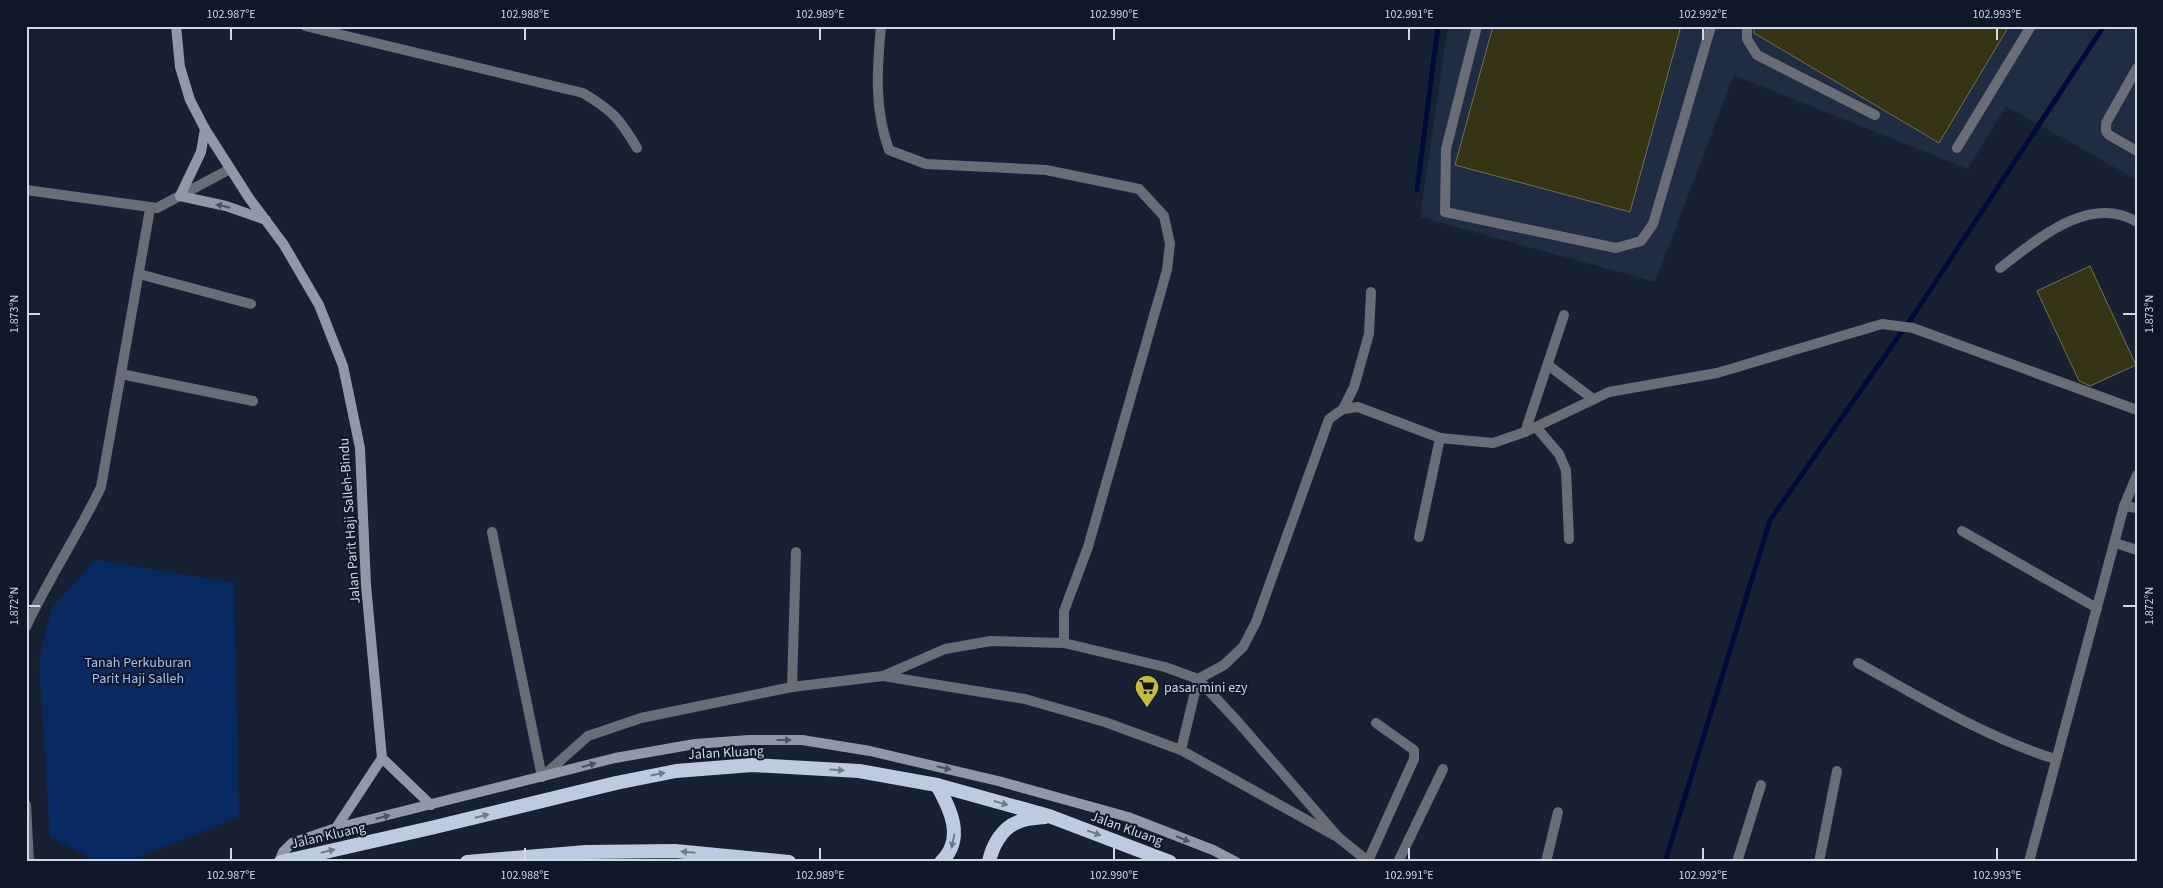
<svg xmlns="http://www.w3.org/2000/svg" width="2163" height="888" viewBox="0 0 2163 888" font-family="'Source Sans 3',sans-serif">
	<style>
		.built { fill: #1f2c42 }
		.green { fill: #082a63 }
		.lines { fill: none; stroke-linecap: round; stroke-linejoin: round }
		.stream { stroke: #000a39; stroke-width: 5 }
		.building { fill: #363415; stroke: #73725a }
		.service { stroke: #686d76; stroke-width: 10 }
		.minor { stroke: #686d76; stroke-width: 10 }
		.secondary { stroke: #9099a8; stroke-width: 10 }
		.trunk { stroke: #becae0; stroke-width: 14 }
		.oneway { fill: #485262 }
		.oneway2 { fill: #6f7a8d }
		.ticks { fill: none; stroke: #d1d8e4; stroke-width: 2 }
		.labels { text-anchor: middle; stroke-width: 4; stroke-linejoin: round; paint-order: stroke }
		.street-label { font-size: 14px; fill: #d1d8e4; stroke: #0e1828 }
		.park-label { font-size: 14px; fill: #9ec0f9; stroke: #0e1828 }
		.poi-label { font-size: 14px; fill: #d1d8e4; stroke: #0e1828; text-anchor: start }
		.neatline { fill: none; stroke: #d1d8e4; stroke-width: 2 }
		.ticks-label { font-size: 12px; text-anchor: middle; fill: #d1d8e4 }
	</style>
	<rect width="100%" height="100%" fill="#172132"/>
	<!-- built -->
	<path class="built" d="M1448,26H2137V180L2006,106L1968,169L1734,75L1655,282L1420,217Z"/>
	<!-- green -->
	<path class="green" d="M96,560L234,583L239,817L127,862H99L50,837L39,659L52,608Z"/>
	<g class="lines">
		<!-- stream -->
		<g class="stream">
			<path d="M1417,190L1438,26"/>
			<path d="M1665,862L1770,520L1915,313L2104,26"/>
		</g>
	</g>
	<!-- building -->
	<g class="building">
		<path d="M1493,26H1681L1630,212L1455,165Z"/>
		<path d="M1754,26H2009L1939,143L1754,33Z"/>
		<path d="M2090,266L2136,365L2090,386L2079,381L2037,291Z"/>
	</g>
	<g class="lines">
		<!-- service -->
		<g class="service">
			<path d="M305,26L583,93C613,111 619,118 637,148"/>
			<path d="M1477,26L1446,149L1445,212L1616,248L1641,241L1653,224L1711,26"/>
			<path d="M1747,26V39L1757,55L1875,115"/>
			<path d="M2137,68L2106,123V131L2109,135L2137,151"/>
			<path d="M1957,148L2031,26"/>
			<path d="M2000,268C2037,240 2089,193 2137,222"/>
			<path d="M139,274L251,304"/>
			<path d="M121,374L253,401"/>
			<path d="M1536,427L1559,454L1566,470L1569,539"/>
			<path d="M492,532L542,777"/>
			<path d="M1419,537L1440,438"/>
			<path d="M2115,543L2137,550"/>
			<path d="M26,627C48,579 78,535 101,487L150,209"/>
			<path d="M26,805L29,862"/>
			<path d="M1368,861L1414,759V750L1376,723"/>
			<path d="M1398,862L1443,769"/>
			<path d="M1546,862L1558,812"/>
			<path d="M1819,862L1837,771"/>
		</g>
		<!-- minor -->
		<g class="minor">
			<path d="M881,26C877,70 874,108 889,150L926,164L1046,170L1139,189L1164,216L1170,244L1167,270L1088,547L1064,611V643"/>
			<path d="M26,190L157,208L230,169"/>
			<path d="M1548,365L1593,399"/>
			<path d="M1343,409L1354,387L1369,334L1371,292"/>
			<path d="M1525,432L1564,315"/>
			<path d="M2124,506L2137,508"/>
			<path d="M1962,531L2097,608"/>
			<path d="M1858,663C1922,698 1985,737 2055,759"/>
			<path d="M883,676L1025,699L1105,722L1181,750L1339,838L1369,862"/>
			<path d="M792,687L796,552"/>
			<path d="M1181,750L1198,679L1224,665L1243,647L1256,622L1329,419L1343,409L1358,407L1440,438L1493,443L1525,432L1609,392L1717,373L1882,324L1913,328L2137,410"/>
			<path d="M542,777L588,736L641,718L792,687L883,676L945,649L991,641L1064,643L1165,667L1198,679L1238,722L1339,838"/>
			<path d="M1737,862L1761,785"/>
			<path d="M2029,862L2124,506L2137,475"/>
		</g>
		<!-- secondary -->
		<g class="secondary">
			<path d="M176,26L180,67L190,100L205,129L249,198L284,245L319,305L343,366L360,448L366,585L382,758L336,828L292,843L283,852L279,862"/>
			<path d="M205,129L201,152L180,196L226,206L266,220"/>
			<path d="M382,758L431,805"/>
			<path d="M336,828L615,758L695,744L749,740H802L870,751L998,781L1128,817L1213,850L1236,862"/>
		</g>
		<!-- trunk -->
		<g class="trunk">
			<path d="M937,785C951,810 965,839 941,862"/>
			<path d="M281,862L435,827L616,783L676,771L752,765L859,771L937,785L1049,816L1170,862"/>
			<path d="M467,862L586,852L675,851L789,862"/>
			<path d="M989,862C992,846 1002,828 1018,822C1026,818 1037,818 1045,817"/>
		</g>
	</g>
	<!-- one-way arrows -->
	<defs><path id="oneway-solid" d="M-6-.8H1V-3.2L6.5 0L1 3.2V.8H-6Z" transform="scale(1.25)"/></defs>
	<g class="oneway">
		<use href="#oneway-solid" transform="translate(223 206) rotate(-167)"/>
		<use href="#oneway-solid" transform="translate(784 740)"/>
		<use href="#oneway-solid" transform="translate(589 765) rotate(-15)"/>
		<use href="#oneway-solid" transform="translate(944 768) rotate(13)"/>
		<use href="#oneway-solid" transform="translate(383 817) rotate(-14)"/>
		<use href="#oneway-solid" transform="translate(1183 839) rotate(22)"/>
	</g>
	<g class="oneway2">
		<use href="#oneway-solid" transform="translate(837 770) rotate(3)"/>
		<use href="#oneway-solid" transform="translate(658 774) rotate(-11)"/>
		<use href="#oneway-solid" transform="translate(1001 803) rotate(16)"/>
		<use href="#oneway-solid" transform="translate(482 816) rotate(-14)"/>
		<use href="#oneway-solid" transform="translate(1094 833) rotate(20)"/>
		<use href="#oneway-solid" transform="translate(953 841) rotate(102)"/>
		<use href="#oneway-solid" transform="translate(328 851) rotate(-13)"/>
		<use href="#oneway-solid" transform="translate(688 852) rotate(-175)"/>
	</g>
	<!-- ticks -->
	<path class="ticks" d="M231,28V40M525,28V40M820,28V40M1114,28V40M1409,28V40M1703,28V40M1997,28V40M28,314H40M2123,314H2136M28,606H40M2123,606H2136M231,848V860M525,848V860M820,848V860M1114,848V860M1409,848V860M1703,848V860M1997,848V860"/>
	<!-- icons -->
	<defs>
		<symbol id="supermarket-pin" viewBox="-11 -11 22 30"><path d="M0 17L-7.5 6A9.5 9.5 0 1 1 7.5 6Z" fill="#c7bb3c" stroke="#0e1828"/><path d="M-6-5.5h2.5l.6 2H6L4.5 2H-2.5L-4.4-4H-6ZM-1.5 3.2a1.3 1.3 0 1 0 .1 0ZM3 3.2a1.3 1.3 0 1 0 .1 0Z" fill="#111"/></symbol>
	</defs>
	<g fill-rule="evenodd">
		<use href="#supermarket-pin" x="1133" y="673" width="28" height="38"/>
	</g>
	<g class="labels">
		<!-- street labels -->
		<g class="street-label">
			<text transform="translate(349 521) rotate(-94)" y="5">Jalan Parit Haji Salleh-Bindu</text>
			<text transform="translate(726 752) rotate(-3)" y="5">Jalan Kluang</text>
			<text transform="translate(1127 828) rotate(20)" y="5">Jalan Kluang</text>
			<text transform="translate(328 835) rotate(-13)" y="5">Jalan Kluang</text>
		</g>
		<!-- park labels -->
		<g class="park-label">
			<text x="138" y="667">Tanah Perkuburan<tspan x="138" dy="16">Parit Haji Salleh</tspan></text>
		</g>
		<!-- poi labels -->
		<g class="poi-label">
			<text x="1164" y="692">pasar mini ezy</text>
		</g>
	</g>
	<!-- border -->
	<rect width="2163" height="888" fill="none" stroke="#0e1828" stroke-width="55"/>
	<rect x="28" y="28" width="2108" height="832" class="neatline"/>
	<g class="ticks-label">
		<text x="231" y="18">102.987°E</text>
		<text x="525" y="18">102.988°E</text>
		<text x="820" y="18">102.989°E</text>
		<text x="1114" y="18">102.990°E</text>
		<text x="1409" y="18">102.991°E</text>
		<text x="1703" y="18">102.992°E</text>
		<text x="1997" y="18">102.993°E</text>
		<text transform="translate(14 314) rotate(-90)" y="4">1.873°N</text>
		<text transform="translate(2149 314) rotate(-90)" y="4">1.873°N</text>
		<text transform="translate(14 606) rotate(-90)" y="4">1.872°N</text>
		<text transform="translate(2149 606) rotate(-90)" y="4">1.872°N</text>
		<text x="231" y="879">102.987°E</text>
		<text x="525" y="879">102.988°E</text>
		<text x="820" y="879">102.989°E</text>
		<text x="1114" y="879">102.990°E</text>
		<text x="1409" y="879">102.991°E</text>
		<text x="1703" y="879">102.992°E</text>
		<text x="1997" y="879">102.993°E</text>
	</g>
</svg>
